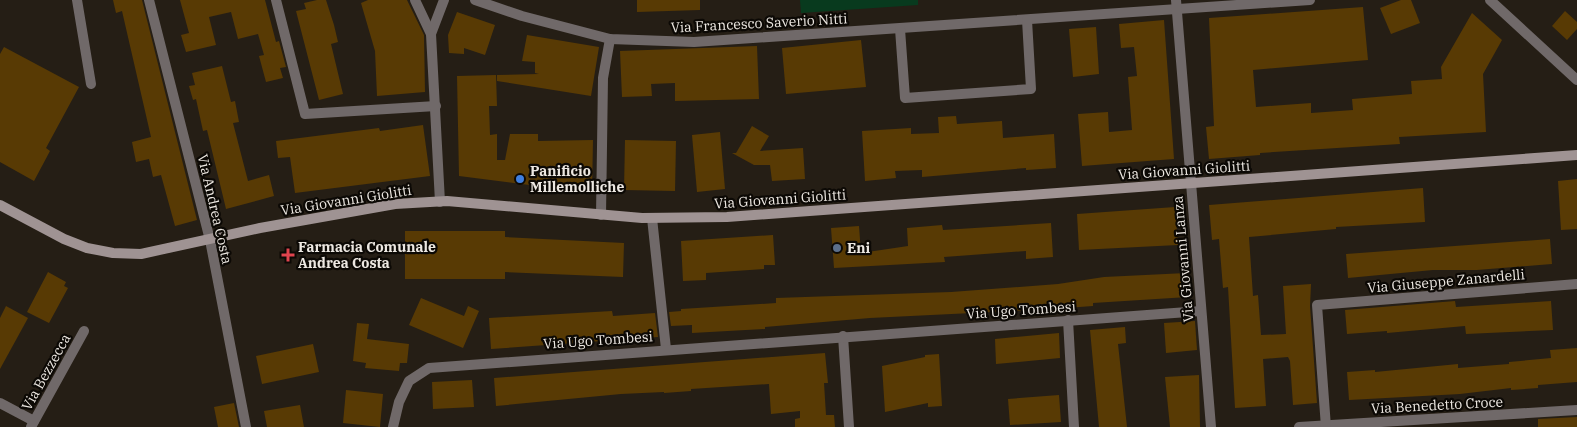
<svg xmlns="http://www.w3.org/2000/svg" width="1577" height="427" viewBox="0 0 1577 427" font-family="'IBM Plex Serif',serif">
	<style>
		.park { fill: #083a1e }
		.building { fill: #583a04 }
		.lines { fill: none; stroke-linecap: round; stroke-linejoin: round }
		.street { stroke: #706969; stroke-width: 10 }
		.secondary { stroke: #9f9393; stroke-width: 10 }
		.shop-dot { fill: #3f7fe0; stroke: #0c0905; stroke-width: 2 }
		.service-dot { fill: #5c6f8a; stroke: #0c0905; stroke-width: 2 }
		.health-dot { fill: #e0444e; stroke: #0c0905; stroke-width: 2 }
		.labels { text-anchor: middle; stroke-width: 4.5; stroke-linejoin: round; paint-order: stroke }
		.street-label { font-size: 14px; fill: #ede8e2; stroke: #0c0905 }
		.poi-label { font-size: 14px; font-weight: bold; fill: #ede8e2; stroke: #0c0905; text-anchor: start }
	</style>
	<rect width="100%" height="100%" fill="#251e15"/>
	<!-- park -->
	<path class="park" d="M800,0H918V5L801,13Z"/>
	<!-- building -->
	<g class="building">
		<path d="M113,0H142L197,220L175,226L161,175L153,177L149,159L136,162L132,142L151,137L122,11L116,13Z"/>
		<path d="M180,0H265L276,42L279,41L286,67L280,68L283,78L266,82L259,56L264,55L258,34L238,39L231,12L209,17L216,45L186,52L181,35L189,33Z"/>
		<path d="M317,0H326L334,25L338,42L331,44L343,94L319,100L296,11L306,9L304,3Z"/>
		<path d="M368,0H407L424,35L425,92L377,96L375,51L361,3Z"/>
		<path d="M637,0H700V10L637,12Z"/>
		<path d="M1401,0H1411L1420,23L1391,34L1380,8Z"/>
		<path d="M1363,7L1368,60L1253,70L1256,107L1311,103V113L1353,110L1352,99L1412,94L1411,81L1442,79L1441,67L1472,13L1502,40L1483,74L1486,132L1399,137L1400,144L1260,153V155L1209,159L1206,127L1214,126L1209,18Z"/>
		<path d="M1565,11L1577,22V29L1567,40L1552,26Z"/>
		<path d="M457,12L495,25L485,55L464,48V54L449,53L448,35Z"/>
		<path d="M1164,20L1174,159L1082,166L1078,114L1108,112L1109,132L1132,130L1128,77L1137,76L1134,47L1121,48L1119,24Z"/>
		<path d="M1096,27L1099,74L1073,77L1069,29Z"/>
		<path d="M527,35L599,47L591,96L497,81V75L539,74L535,73V62L522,61Z"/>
		<path d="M861,40L866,87L786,94L782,48Z"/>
		<path d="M757,46L759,99L675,101V83L651,84L652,96L622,97L620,51Z"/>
		<path d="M4,47L79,87L46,148L50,151L34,181L0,162V54Z"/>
		<path d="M222,66L231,102L235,101L239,122L233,123L248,181L269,175L274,196L226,209L207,130L203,131L196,99L193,100L189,86L195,85L192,73Z"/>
		<path d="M496,75L497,106H489L490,135L497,134V160H505L510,134H538V141L593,140L592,193L459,176L457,76Z"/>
		<path d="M956,116L957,124L1002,121L1003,138L1054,134L1056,168L1026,170V168L922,177V170L895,171L896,178L865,181L862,131L911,128V134L939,133L938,117Z"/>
		<path d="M423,125L430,176L295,193L290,157L278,158L276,141L379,128L380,131Z"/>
		<path d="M752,126L769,136L760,151L803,148L805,179L772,181L770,165H754L732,153H736Z"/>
		<path d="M720,132L725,189L697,192L692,135Z"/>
		<path d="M625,140L676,141L675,191L624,190Z"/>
		<path d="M1577,179V229L1561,230L1558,181Z"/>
		<path d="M1423,188L1425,222L1336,227V229L1249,237L1253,296L1258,295L1261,335L1286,334L1283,286L1311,284L1310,306L1317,403L1293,405L1290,361L1288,357L1263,359L1266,406L1235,408L1228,287L1223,288L1219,239L1212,240L1209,205Z"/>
		<path d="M1175,207L1178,245L1079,250L1077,214Z"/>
		<path d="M1051,223L1053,257L1026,259V251L944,257L945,262L834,268L831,228L859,226L861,253L908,246L907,228L942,225L943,230Z"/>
		<path d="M405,231H505V237L624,243L623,277L505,272V279H405Z"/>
		<path d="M773,235L775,265H764V269L706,273V280L683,281L681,241Z"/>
		<path d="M1550,239L1552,264L1477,270H1433L1348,278L1346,254Z"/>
		<path d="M48,272L66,282L64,286L68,288L49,323L27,312Z"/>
		<path d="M1186,273L1188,297L1093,303V306L1052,309L870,318L765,327V329L692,333V325L671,326L669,312L681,311V309L776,303V298L951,292L1058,284L1104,277Z"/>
		<path d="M421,298L464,316L468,306L479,311L463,348L409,325Z"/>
		<path d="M1455,301L1456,307L1551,301L1553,330L1466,334L1465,326L1387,333V331L1347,334L1345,310Z"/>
		<path d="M6,306L28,318L0,369V318Z"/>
		<path d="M612,311L613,316L655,313L658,337L491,349L489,318Z"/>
		<path d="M1195,321L1197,350L1166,353L1164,323Z"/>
		<path d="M357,323L369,324L367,339L409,344L407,363H400L399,371L365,368L366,363L353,361Z"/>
		<path d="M1125,327L1126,343L1118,344L1127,427H1099L1090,330Z"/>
		<path d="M1059,333L1060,358L996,364L995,339Z"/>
		<path d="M313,344L319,372L262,384L256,356Z"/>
		<path d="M1577,348V382L1538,385V388L1511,390V388L1460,394L1349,400L1347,372L1375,370V372L1458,364V368L1509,364V362L1551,358L1550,350Z"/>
		<path d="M825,353L828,383H824L826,415H834L835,427H795V419L800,418V411L771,414L769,384L691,389V391L664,393V392L621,394L496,406L494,378Z"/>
		<path d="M939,354L942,406L928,407V403L885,412L882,366L925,357V355Z"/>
		<path d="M1199,375L1200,427H1170L1165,377Z"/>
		<path d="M472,380L474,407L433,409L432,382Z"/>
		<path d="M346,390L383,394L380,427L343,423Z"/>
		<path d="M1059,395L1061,422L1010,425L1008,399Z"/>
		<path d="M234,403L239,427H218L214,407Z"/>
		<path d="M300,405L304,427H267L264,411Z"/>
		<path d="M1577,417V427H1538V419Z"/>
	</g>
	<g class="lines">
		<!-- street -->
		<g class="street">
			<path d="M77,0L91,84"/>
			<path d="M149,0L210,240L246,427"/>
			<path d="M276,0L305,114L436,106"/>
			<path d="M415,0L431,34L440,202"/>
			<path d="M475,0L522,16L610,39L694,42L1310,0"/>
			<path d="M1176,0L1211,427"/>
			<path d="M1490,0L1577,80"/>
			<path d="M900,29L905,98L1031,89L1027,20"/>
			<path d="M431,34L444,0"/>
			<path d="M601,215L603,78L610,39"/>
			<path d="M652,218L666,349"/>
			<path d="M1068,320L1074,427"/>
			<path d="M843,336L849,427"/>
			<path d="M0,403L34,421"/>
			<path d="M31,427L84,331"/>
			<path d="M393,427L399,402L409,381L429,368L1201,311"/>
			<path d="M1299,427L1577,410"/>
			<path d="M1326,427L1317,305L1577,284"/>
		</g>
		<!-- secondary -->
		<path class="secondary" d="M0,205L64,239L87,248L113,253L141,254L260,228L395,204L447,201L642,218L727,217L1577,155"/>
	</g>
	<!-- markers -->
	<circle class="shop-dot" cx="520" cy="179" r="5"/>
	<circle class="service-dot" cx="837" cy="248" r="5"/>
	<path class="health-dot" d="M285.5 247.5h5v5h5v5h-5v5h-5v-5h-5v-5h5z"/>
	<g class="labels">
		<!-- street labels -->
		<g class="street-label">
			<text transform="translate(759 23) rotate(-3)" y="5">Via Francesco Saverio Nitti</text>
			<text transform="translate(1184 170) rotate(-4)" y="5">Via Giovanni Giolitti</text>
			<text transform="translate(780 199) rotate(-4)" y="5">Via Giovanni Giolitti</text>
			<text transform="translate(346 200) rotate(-9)" y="5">Via Giovanni Giolitti</text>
			<text transform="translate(215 209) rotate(77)" y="5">Via Andrea Costa</text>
			<text transform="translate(1183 259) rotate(-95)" y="5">Via Giovanni Lanza</text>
			<text transform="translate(1446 281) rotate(-5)" y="5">Via Giuseppe Zanardelli</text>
			<text transform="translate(1021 310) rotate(-4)" y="5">Via Ugo Tombesi</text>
			<text transform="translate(598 340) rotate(-4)" y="5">Via Ugo Tombesi</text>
			<text transform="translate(46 372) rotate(-61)" y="5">Via Bezzecca</text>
			<text transform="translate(1437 405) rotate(-3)" y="5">Via Benedetto Croce</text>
		</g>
		<!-- poi labels -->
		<g class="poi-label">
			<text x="530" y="176">Panificio<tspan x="530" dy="16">Millemolliche</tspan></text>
			<text x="298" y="252">Farmacia Comunale<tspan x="298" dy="16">Andrea Costa</tspan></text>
			<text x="847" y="253">Eni</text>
		</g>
	</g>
</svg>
